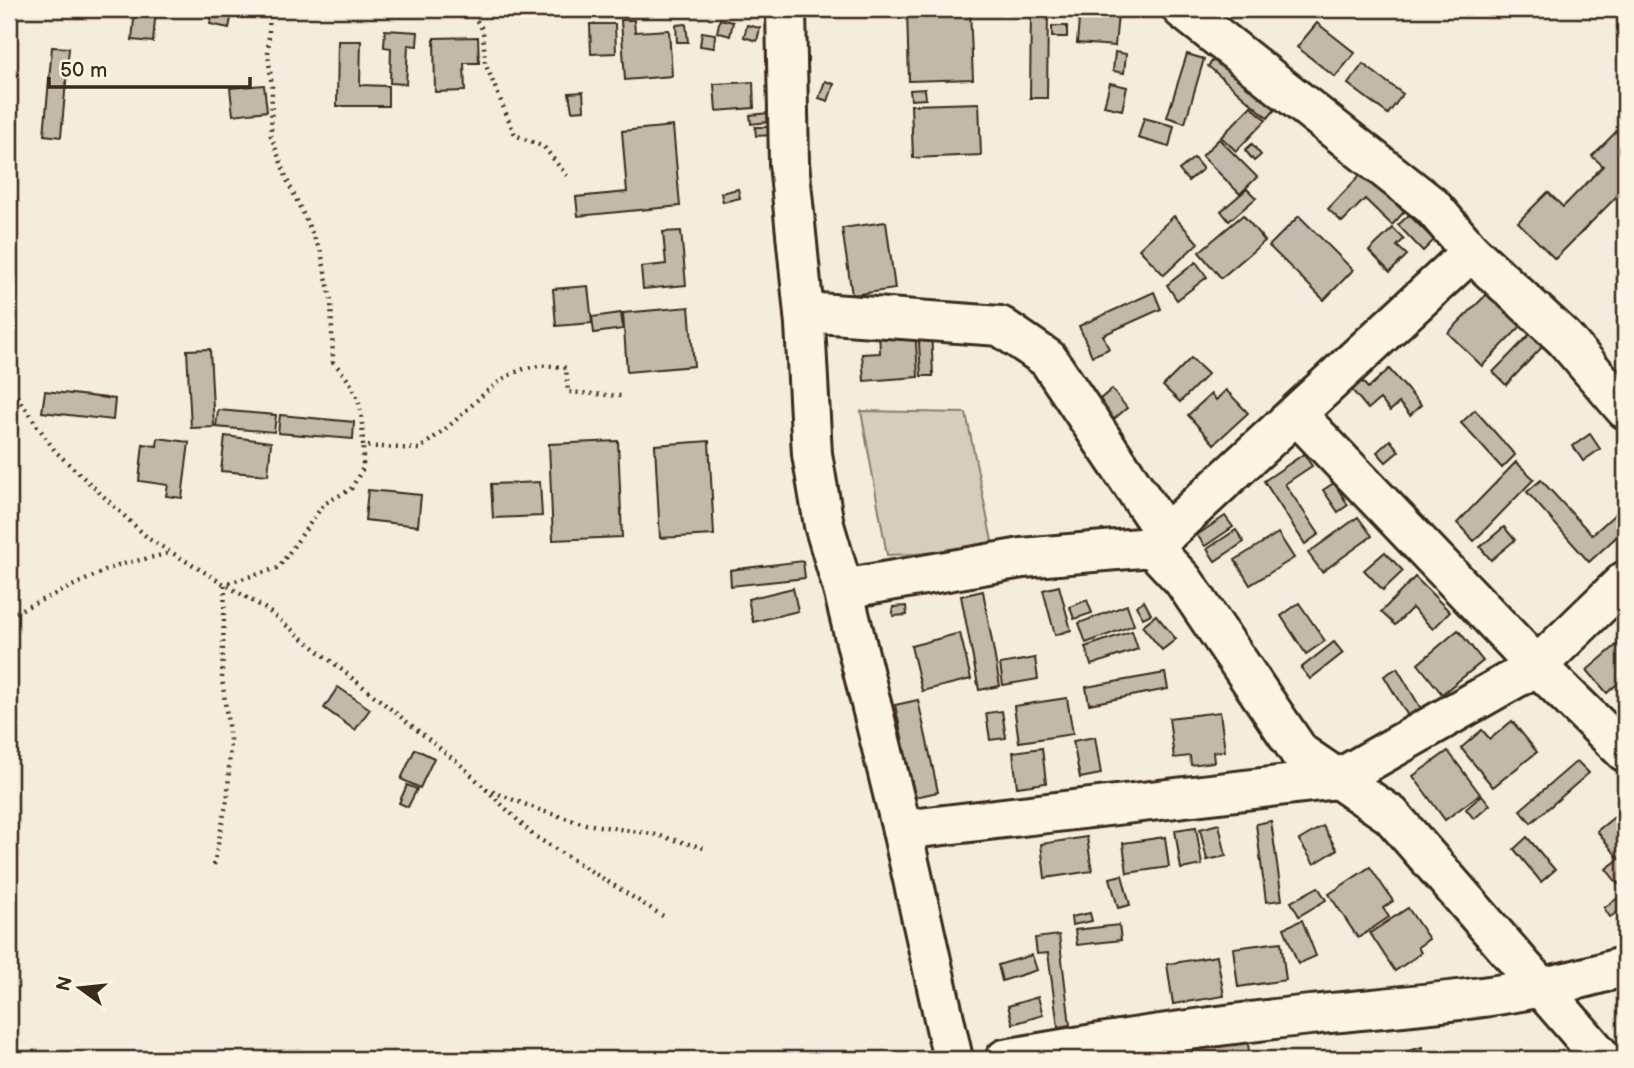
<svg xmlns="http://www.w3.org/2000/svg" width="1634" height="1068" viewBox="0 0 1634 1068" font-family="'Balsamiq Sans',sans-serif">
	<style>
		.green { fill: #d6cdbd; stroke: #887c6e; stroke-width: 2 }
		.building { fill: #c3b9aa; stroke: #3b2a1e; stroke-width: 2 }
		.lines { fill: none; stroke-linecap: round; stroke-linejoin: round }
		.minor-casing { stroke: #3b2a1e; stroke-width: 44 }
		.path { stroke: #3b2a1e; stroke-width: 4.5; stroke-dasharray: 2 5; stroke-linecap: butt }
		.minor { stroke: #fcf5e5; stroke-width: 38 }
	</style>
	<rect width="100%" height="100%" fill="#f4eddd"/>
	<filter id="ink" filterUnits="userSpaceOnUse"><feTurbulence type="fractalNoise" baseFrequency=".0143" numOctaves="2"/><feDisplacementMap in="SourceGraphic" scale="14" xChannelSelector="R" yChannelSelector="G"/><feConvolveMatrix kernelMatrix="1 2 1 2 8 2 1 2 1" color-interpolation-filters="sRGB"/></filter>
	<g filter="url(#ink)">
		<!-- green -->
		<path class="green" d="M861,411L966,413L994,551L887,555Z"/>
		<!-- building -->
		<g class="building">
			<path d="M9,9L19,10L14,32L9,31Z"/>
			<path d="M135,9H156L153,42L132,40Z"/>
			<path d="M213,9H233L229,28L210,24Z"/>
			<path d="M970,9L973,79L909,81L907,10Z"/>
			<path d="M1031,9H1048L1047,98H1030Z"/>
			<path d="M1080,9H1147V16L1118,14L1115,46L1077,43Z"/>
			<path d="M720,19L733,22L730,36L717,32Z"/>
			<path d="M621,20H634L635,32L669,30L672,76L625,80Z"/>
			<path d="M1317,23L1355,53L1335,77L1297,47Z"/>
			<path d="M590,24H615L616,53L591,54Z"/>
			<path d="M686,24L688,42H677L676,25Z"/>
			<path d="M747,25L760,28L757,41L744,37Z"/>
			<rect x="1052" y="26" width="15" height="11"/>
			<path d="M385,30L418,32L417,46L408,45L406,84L390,83L391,48L384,47Z"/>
			<path d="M702,32L715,34L714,48L700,46Z"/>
			<path d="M478,37L479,63H464L465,91L435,92L434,38Z"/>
			<path d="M338,41H361L360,85L388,86V106H337Z"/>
			<path d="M52,47L69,48L61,137L44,135Z"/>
			<path d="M1115,52L1126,54L1124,73L1113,71Z"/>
			<path d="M1187,54L1204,59L1185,123L1167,117Z"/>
			<path d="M1218,55L1277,107L1268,118L1208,66Z"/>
			<path d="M1363,64L1403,94L1388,114L1348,84Z"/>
			<path d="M825,81L834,84L828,101L819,98Z"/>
			<path d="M753,82L754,108L716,111L714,84Z"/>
			<path d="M1110,83L1127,87L1122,110L1104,106Z"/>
			<path d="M264,85L267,111L233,115L230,88Z"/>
			<path d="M925,89L926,99L911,100L910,90Z"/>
			<path d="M583,92L584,110L572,111L569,93Z"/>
			<path d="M979,103L981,155L913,158L911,105Z"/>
			<path d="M1251,106L1266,120L1236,151L1221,137Z"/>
			<path d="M769,113V122L751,124L750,115Z"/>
			<path d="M1144,118L1174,126L1169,147L1138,138Z"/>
			<path d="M673,126L680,206L578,216L576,197L627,192L622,131Z"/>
			<path d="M1622,126L1625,129V188L1555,259L1518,222L1548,192L1563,207L1603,166L1592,156Z"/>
			<path d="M755,127H772L773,135L756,136Z"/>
			<path d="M1219,139L1257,177L1240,194L1202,156Z"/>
			<path d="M1252,144L1261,155L1254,161L1245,150Z"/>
			<path d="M1194,158L1203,169L1188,181L1179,170Z"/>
			<path d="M1363,172L1404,212L1392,225L1365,199L1342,222L1328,209Z"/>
			<path d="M738,189L740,198L723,202L721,193Z"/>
			<path d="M1247,189L1256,198L1229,221L1221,211Z"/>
			<path d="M1243,215L1265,241L1221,278L1199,252Z"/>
			<path d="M1409,215L1434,240L1423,251L1398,225Z"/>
			<path d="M1174,216L1198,243L1164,275L1139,249Z"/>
			<path d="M1299,216L1353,270L1324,300L1269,246Z"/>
			<path d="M886,222L895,289L852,295L842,228Z"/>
			<path d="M1393,228L1404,239L1397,246L1407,255L1390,272L1369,251Z"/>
			<path d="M681,231L686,285L643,289L641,267L666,264L663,232Z"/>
			<path d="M1196,262L1207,277L1177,300L1167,285Z"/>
			<path d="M588,286L592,323L556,326L553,289Z"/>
			<path d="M1491,290L1524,323L1482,366L1448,333Z"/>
			<path d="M1154,292L1161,309L1103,335L1109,349L1092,356L1079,326Z"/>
			<path d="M689,307L694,366L627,372L623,313Z"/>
			<path d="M621,313L623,329L594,333L592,317Z"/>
			<path d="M915,326L918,377L864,381L862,354L880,353L879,329Z"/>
			<path d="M918,326H931L933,376H921Z"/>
			<path d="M1532,332L1545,344L1506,385L1493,372Z"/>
			<path d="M210,349L214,427L191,428L187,350Z"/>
			<path d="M1191,358L1208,374L1180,402L1163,386Z"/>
			<path d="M1389,369L1421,405L1410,415L1399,403L1390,411L1380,399L1368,409L1352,390L1361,380L1368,388Z"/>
			<path d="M1112,389L1127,408L1108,424L1093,405Z"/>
			<path d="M1226,390L1248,413L1214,444L1188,415L1211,394L1216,400Z"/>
			<path d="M45,391L115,399L113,420L42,412Z"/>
			<path d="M218,410L276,415L274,432L216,427Z"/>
			<path d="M1475,410L1515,455L1502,468L1461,423Z"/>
			<path d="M280,415L354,422L353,439L278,433Z"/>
			<path d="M1590,434L1600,449L1583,461L1573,446Z"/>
			<path d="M225,436L271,442L268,475L221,471Z"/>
			<path d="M158,438L189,442L182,498L166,496L168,485L139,481L143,444L157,446Z"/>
			<path d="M1390,440L1399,451L1386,462L1377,452Z"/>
			<path d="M618,441L622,537L553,540L549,444Z"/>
			<path d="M709,441L714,535L660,538L655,445Z"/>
			<path d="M1304,454L1312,466L1285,484L1319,534L1305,544L1264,481Z"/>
			<path d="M1516,462L1534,479L1474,541L1457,523Z"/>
			<path d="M1541,480L1592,535L1625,505V529L1589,562L1527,492Z"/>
			<path d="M540,482L542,516L493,518L491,484Z"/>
			<path d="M1334,483L1348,505L1338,512L1323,490Z"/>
			<path d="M368,490L421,495L418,526L365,520Z"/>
			<path d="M1225,516L1233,527L1205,546L1197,535Z"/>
			<path d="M1358,517L1372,536L1322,572L1308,553Z"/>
			<path d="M1504,527L1515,540L1491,560L1480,547Z"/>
			<path d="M1236,530L1244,542L1215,561L1207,549Z"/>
			<path d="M1278,533L1294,558L1250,585L1235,560Z"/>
			<path d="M1385,552L1403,571L1383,590L1364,570Z"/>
			<path d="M803,561L805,578L731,586L730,570Z"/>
			<path d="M1415,577L1450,612L1433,629L1412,608L1395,625L1381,612Z"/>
			<path d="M1059,586L1071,630L1055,635L1043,590Z"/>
			<path d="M793,588L798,611L753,622L748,599Z"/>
			<path d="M983,591L1000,686L979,690L961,596Z"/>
			<path d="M1087,600L1092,613L1074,619L1070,607Z"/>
			<path d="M1144,601L1151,614L1143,618L1136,606Z"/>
			<path d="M1299,603L1325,641L1306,654L1281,616Z"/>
			<path d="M1127,605L1134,625L1086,643L1079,623Z"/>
			<path d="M906,606L907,615L893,616V607Z"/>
			<path d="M1156,615L1176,639L1162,650L1142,626Z"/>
			<path d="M1458,630L1483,661L1442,694L1418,664Z"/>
			<path d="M1132,631L1138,649L1091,665L1085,647Z"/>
			<path d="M960,633L971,679L922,691L911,646Z"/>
			<path d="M1334,642L1343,653L1310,679L1301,668Z"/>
			<path d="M1619,643L1625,650V677L1607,693L1587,670Z"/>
			<path d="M1035,658L1038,679L1003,685L1000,664Z"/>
			<path d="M1397,668L1423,712L1411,721L1384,676Z"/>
			<path d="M1165,673L1168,689L1089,704L1086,687Z"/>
			<path d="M338,687L370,709L355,730L324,708Z"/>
			<path d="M1067,698L1073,734L1019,742L1014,706Z"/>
			<path d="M918,700L938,792L915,797L895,705Z"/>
			<path d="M1002,711L1006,738L990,740L986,713Z"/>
			<path d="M1220,712L1225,751L1213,752L1214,762L1191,765L1190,756L1174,758L1169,718Z"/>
			<path d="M1512,721L1537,752L1493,787L1461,748L1482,730L1490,739Z"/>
			<path d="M1095,737L1101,774L1080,778L1073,741Z"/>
			<path d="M1042,748L1046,783L1017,787L1013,752Z"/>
			<path d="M415,749L434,758L420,788L401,779Z"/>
			<path d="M1448,751L1480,794L1445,820L1413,776Z"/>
			<path d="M1577,761L1589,773L1531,823L1520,810Z"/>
			<path d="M407,785L417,789L408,807L399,803Z"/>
			<path d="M1482,795L1490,805L1474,819L1466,809Z"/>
			<path d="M1623,810L1625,878L1618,884L1606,869L1619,859L1597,831Z"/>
			<path d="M1271,821L1282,900L1266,902L1256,824Z"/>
			<path d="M1219,824L1226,856L1207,860L1200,829Z"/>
			<path d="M1323,826L1337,850L1314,864L1299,840Z"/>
			<path d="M1196,827L1202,865L1181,869L1175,830Z"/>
			<path d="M1087,837L1092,871L1045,878L1041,844Z"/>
			<path d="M1165,837L1169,867L1127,873L1123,843Z"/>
			<path d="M1527,837L1555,870L1541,882L1514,849Z"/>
			<path d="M1370,867L1393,901L1383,908L1389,917L1358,938L1329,894Z"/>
			<path d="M1122,875L1130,905L1118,908L1110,878Z"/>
			<path d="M1318,887L1326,900L1299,916L1291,902Z"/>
			<path d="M1618,898L1624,908L1610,917L1604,908Z"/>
			<path d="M1408,908L1429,939L1418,947L1421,953L1395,971L1370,933Z"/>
			<path d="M1090,913L1092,921L1072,925L1071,917Z"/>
			<path d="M1302,920L1316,956L1298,964L1284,928Z"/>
			<path d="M1119,925L1121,940L1077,945L1075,930Z"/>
			<path d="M1059,935L1070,1025L1058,1027L1048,953L1037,954L1035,938Z"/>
			<path d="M1281,942L1286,980L1238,987L1233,948Z"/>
			<path d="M1032,955L1037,970L1002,981L998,965Z"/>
			<path d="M1217,956L1224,996L1173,1004L1167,964Z"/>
			<path d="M1038,997L1043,1015L1013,1024L1008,1006Z"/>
			<path d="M1247,1030L1249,1053L1178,1059L1176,1038Z"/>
			<path d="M1422,1047L1426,1059H1407L1405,1052Z"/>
			<path d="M1377,1052L1378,1059H1329V1058Z"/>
		</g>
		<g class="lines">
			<defs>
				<g id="minor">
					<path d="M786,9L789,163L805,324L812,454L824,525L843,589L902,830L953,1059"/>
					<path d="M1182,9L1432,206L1471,252L1564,338L1625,409"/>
					<path d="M804,312L1000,326L1048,359L1166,535"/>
					<path d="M1297,415L1537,666L1625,752"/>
					<path d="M1152,547L1471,252"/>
					<path d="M843,589L1022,558L1152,547L1183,580L1300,753L1391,815L1603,1059"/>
					<path d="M902,830L1338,779L1537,666L1625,581"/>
					<path d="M1005,1059C1106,1041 1208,1026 1310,1015C1416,1004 1523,999 1625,966"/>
				</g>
			</defs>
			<!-- minor casing -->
			<use href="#minor" class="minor-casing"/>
			<!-- path -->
			<g class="path">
				<path d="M270,9L268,54L272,87L271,136L288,182L321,252L331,300L333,362C361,392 362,406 363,446L419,449C432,439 446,429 458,418C491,388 515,357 566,368L568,392L621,396"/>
				<path d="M469,9L483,30L485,63L515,135L544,147L567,176"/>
				<path d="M9,385L55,451L149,539L266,609L462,766L533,835L663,916"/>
				<path d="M9,615L118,565L171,553"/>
				<path d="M486,789L542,811L585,824L653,834L704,848"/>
				<path d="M214,865L228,794L230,740L222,679L225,584L278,568L324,504L351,489L363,468V446"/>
			</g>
			<!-- minor -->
			<use href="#minor" class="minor"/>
		</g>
	</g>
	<!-- margin -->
	<rect width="1634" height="1068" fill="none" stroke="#fcf5e5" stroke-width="35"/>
	<rect x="18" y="18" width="1599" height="1033" fill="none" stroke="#3b2a1e" stroke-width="2.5" filter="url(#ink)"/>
	<!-- north arrow -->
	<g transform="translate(80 988) rotate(285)" stroke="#fcf5e5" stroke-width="5" paint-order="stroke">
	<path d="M0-5L12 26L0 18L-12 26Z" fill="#3b2a1e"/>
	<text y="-10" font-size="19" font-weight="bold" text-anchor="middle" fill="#3b2a1e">N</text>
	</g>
	<!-- scale -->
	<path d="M49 77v10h201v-10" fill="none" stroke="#3b2a1e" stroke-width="3.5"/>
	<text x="60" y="77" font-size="21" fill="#3b2a1e" stroke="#fcf5e5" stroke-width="5" paint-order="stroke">50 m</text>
</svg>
